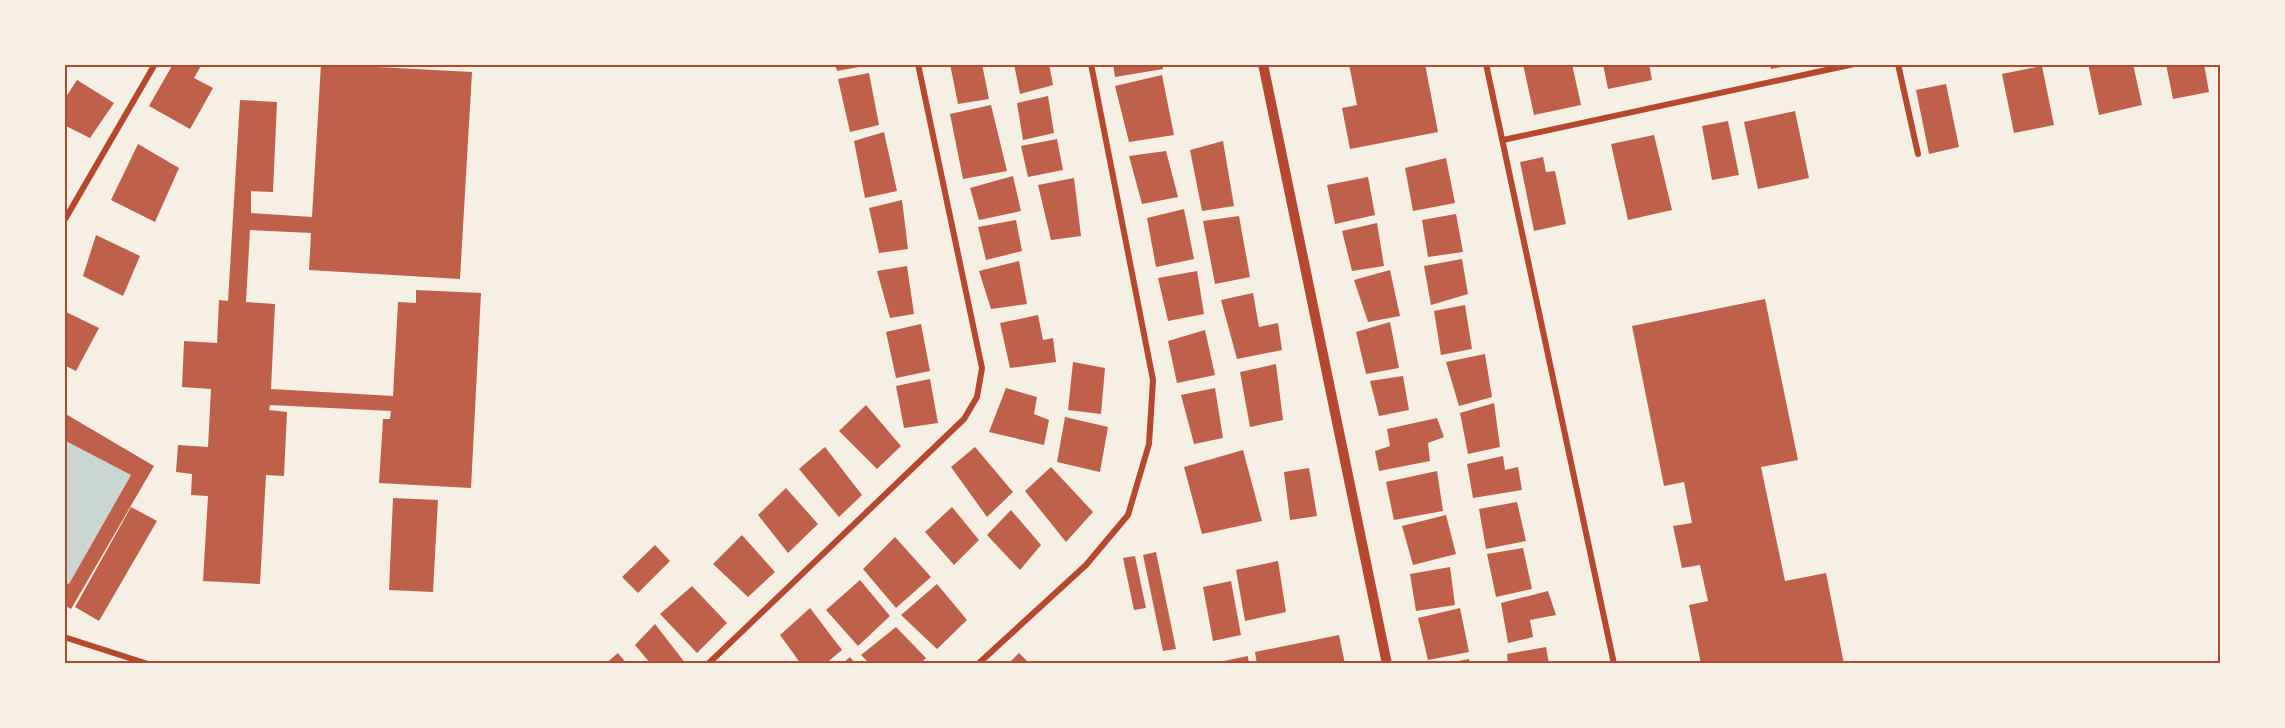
<svg xmlns="http://www.w3.org/2000/svg" width="2285" height="728" viewBox="0 0 2285 728" font-family="'Times New Roman',serif">
	<style>
		.water { fill: #c9d6d2 }
		.building { fill: #bf614a }
		.lines { fill: none; stroke-linecap: round; stroke-linejoin: round }
		.minor { stroke: #b5482f; stroke-width: 6 }
		.tertiary { stroke: #b5482f; stroke-width: 10 }
		.neatline { fill: none; stroke: #b5482f; stroke-width: 2 }
	</style>
	<rect width="100%" height="100%" fill="#f6efe4"/>
	<!-- water -->
	<path class="water" d="M66,440L131,475L69,584L65,582Z"/>
	<!-- building -->
	<g class="building">
		<path d="M173,64H202L194,78L213,88L190,129L149,106Z"/>
		<path d="M321,64L472,72L460,279L309,270L311,233L250,230L246,302L275,304L271,389L393,396L398,302L416,303V290L481,293L471,488L379,483L383,419H390L391,411L270,405L269,410L287,412L284,476L266,475L260,584L203,581L208,496L191,495L192,474L176,472L178,445L208,447L211,389L182,387L184,341L217,343L219,300L228,301L240,100L277,102L273,192L251,191V213L312,217Z"/>
		<path d="M835,64H864V66L837,71Z"/>
		<path d="M950,64H982L989,99L958,104Z"/>
		<path d="M1014,64H1049L1053,85L1020,94Z"/>
		<path d="M1113,64H1163V69L1115,77Z"/>
		<path d="M1349,64H1425L1438,132L1350,149L1342,108L1357,105Z"/>
		<path d="M1523,64H1572L1581,105L1534,115Z"/>
		<path d="M1603,64H1649L1652,80L1608,89Z"/>
		<path d="M1770,64H1787V66L1771,69Z"/>
		<path d="M2088,64H2133L2142,105L2099,115Z"/>
		<path d="M2166,64H2204L2209,92L2173,99Z"/>
		<path d="M2042,66L2054,125L2014,133L2002,74Z"/>
		<path d="M869,73L879,125L850,132L838,79Z"/>
		<path d="M1162,75L1174,135L1129,142L1115,86Z"/>
		<path d="M77,80L114,103L90,138L64,125V100Z"/>
		<path d="M1946,84L1959,147L1929,154L1916,90Z"/>
		<path d="M1048,96L1054,133L1023,140L1017,103Z"/>
		<path d="M991,105L1007,171L963,179L950,114Z"/>
		<path d="M1795,111L1809,178L1758,189L1744,122Z"/>
		<path d="M1728,121L1739,175L1712,180L1702,126Z"/>
		<path d="M884,132L897,191L865,198L854,141Z"/>
		<path d="M1654,135L1672,210L1628,220L1611,144Z"/>
		<path d="M1057,139L1063,170L1028,177L1021,146Z"/>
		<path d="M1223,141L1234,206L1202,211L1190,150Z"/>
		<path d="M138,144L179,168L155,222L111,200Z"/>
		<path d="M1166,151L1178,197L1142,204L1129,156Z"/>
		<path d="M1543,157L1546,172L1555,171L1566,224L1534,231L1520,162Z"/>
		<path d="M1446,158L1455,203L1413,211L1405,168Z"/>
		<path d="M1013,176L1021,211L979,220L970,188Z"/>
		<path d="M1368,177L1375,215L1335,224L1327,185Z"/>
		<path d="M1074,178L1081,236L1051,240L1038,185Z"/>
		<path d="M902,200L908,249L879,253L869,208Z"/>
		<path d="M1184,209L1194,259L1156,267L1147,218Z"/>
		<path d="M1456,214L1463,252L1428,257L1422,220Z"/>
		<path d="M1239,216L1250,277L1215,284L1203,221Z"/>
		<path d="M1016,220L1022,251L986,260L978,227Z"/>
		<path d="M1377,223L1384,266L1352,271L1342,231Z"/>
		<path d="M96,235L140,256L123,296L83,276Z"/>
		<path d="M1462,259L1468,294L1431,305L1424,266Z"/>
		<path d="M1019,261L1027,304L991,309L979,271Z"/>
		<path d="M907,266L914,314L890,318L877,271Z"/>
		<path d="M1390,270L1400,316L1368,322L1354,280Z"/>
		<path d="M1197,271L1204,314L1168,321L1158,278Z"/>
		<path d="M1253,293L1259,327L1278,323L1282,350L1237,359L1221,300Z"/>
		<path d="M1765,299L1798,460L1761,467L1785,581L1826,573L1844,664H1701L1689,605L1708,601L1700,565L1682,568L1673,526L1692,523L1684,482L1664,486L1632,326Z"/>
		<path d="M1465,305L1472,349L1441,355L1434,311Z"/>
		<path d="M64,311L99,328L76,371L64,365Z"/>
		<path d="M1038,315L1043,340L1053,338L1056,362L1010,368L1000,323Z"/>
		<path d="M1390,322L1399,368L1366,374L1356,332Z"/>
		<path d="M921,324L930,371L896,378L886,332Z"/>
		<path d="M1205,330L1215,375L1177,383L1168,341Z"/>
		<path d="M1485,354L1492,397L1459,406L1446,362Z"/>
		<path d="M1073,362L1105,368L1101,414L1068,410Z"/>
		<path d="M1276,364L1283,420L1250,427L1240,372Z"/>
		<path d="M1403,376L1409,410L1379,416L1370,381Z"/>
		<path d="M930,379L938,423L904,428L896,386Z"/>
		<path d="M1006,388L1037,397L1034,414L1049,420L1044,445L989,432Z"/>
		<path d="M1215,388L1223,438L1194,444L1181,395Z"/>
		<path d="M1494,403L1500,447L1468,454L1460,413Z"/>
		<path d="M866,405L901,446L877,469L839,431Z"/>
		<path d="M64,413L154,466L71,609L64,605V582L69,584L131,475L64,440Z"/>
		<path d="M1065,417L1108,427L1100,472L1057,462Z"/>
		<path d="M1437,418L1444,437L1428,443L1430,461L1379,471L1375,451L1390,446L1387,429Z"/>
		<path d="M825,447L862,495L839,517L799,469Z"/>
		<path d="M975,447L1013,492L987,517L951,467Z"/>
		<path d="M1243,450L1262,521L1202,534L1184,467Z"/>
		<path d="M1503,456L1505,470L1518,467L1522,490L1473,498L1467,464Z"/>
		<path d="M1051,467L1093,512L1066,542L1025,491Z"/>
		<path d="M1309,468L1317,516L1290,520L1284,472Z"/>
		<path d="M1437,471L1443,511L1394,520L1386,482Z"/>
		<path d="M786,488L818,524L788,553L758,515Z"/>
		<path d="M393,498L438,500L433,592L389,590Z"/>
		<path d="M1517,502L1526,541L1486,549L1479,509Z"/>
		<path d="M131,507L157,521L99,621L75,607Z"/>
		<path d="M952,507L979,540L954,565L925,532Z"/>
		<path d="M1011,510L1041,545L1020,570L987,535Z"/>
		<path d="M1446,515L1456,554L1413,565L1402,526Z"/>
		<path d="M742,535L775,572L748,597L713,564Z"/>
		<path d="M895,537L931,577L896,608L863,569Z"/>
		<path d="M655,545L670,561L638,593L622,577Z"/>
		<path d="M1523,548L1532,589L1496,597L1487,554Z"/>
		<path d="M1156,552L1176,649L1163,651L1143,555Z"/>
		<path d="M1135,556L1146,608L1134,610L1123,558Z"/>
		<path d="M1278,561L1286,612L1245,621L1236,570Z"/>
		<path d="M1450,567L1455,605L1416,611L1410,574Z"/>
		<path d="M860,580L890,616L858,646L826,610Z"/>
		<path d="M1231,581L1241,635L1213,641L1203,587Z"/>
		<path d="M937,584L967,620L937,649L901,615Z"/>
		<path d="M692,586L727,623L697,653L660,614Z"/>
		<path d="M1548,591L1556,615L1530,620L1533,637L1508,643L1501,603Z"/>
		<path d="M810,608L842,650L825,664H801L780,635Z"/>
		<path d="M1460,608L1469,652L1428,660L1418,618Z"/>
		<path d="M655,624L686,664H651L635,645Z"/>
		<path d="M896,627L926,658L920,664H870L861,655Z"/>
		<path d="M1339,635L1345,664H1257L1255,652Z"/>
		<path d="M1546,647L1549,664H1508L1507,654Z"/>
		<path d="M618,653L627,664H605Z"/>
		<path d="M1019,653L1030,664H1008Z"/>
		<path d="M1248,656L1249,664H1219V662Z"/>
		<path d="M850,657L856,664H842Z"/>
		<path d="M1469,659L1470,664H1453V662Z"/>
	</g>
	<g class="lines">
		<!-- minor -->
		<g class="minor">
			<path d="M1486,64L1614,664"/>
			<path d="M1898,64L1918,154"/>
			<path d="M1503,140L1854,64"/>
			<path d="M64,221L155,64"/>
			<path d="M64,637L148,664"/>
			<path d="M708,664L964,419L977,397L982,368L918,64"/>
			<path d="M978,664L1086,565L1128,515L1149,444L1153,380L1091,64"/>
		</g>
		<!-- tertiary -->
		<path class="tertiary" d="M1263,64L1387,664"/>
	</g>
	<!-- border -->
	<rect width="2285" height="728" fill="none" stroke="#f6efe4" stroke-width="132"/>
	<rect x="66" y="66" width="2153" height="596" class="neatline"/>
</svg>
